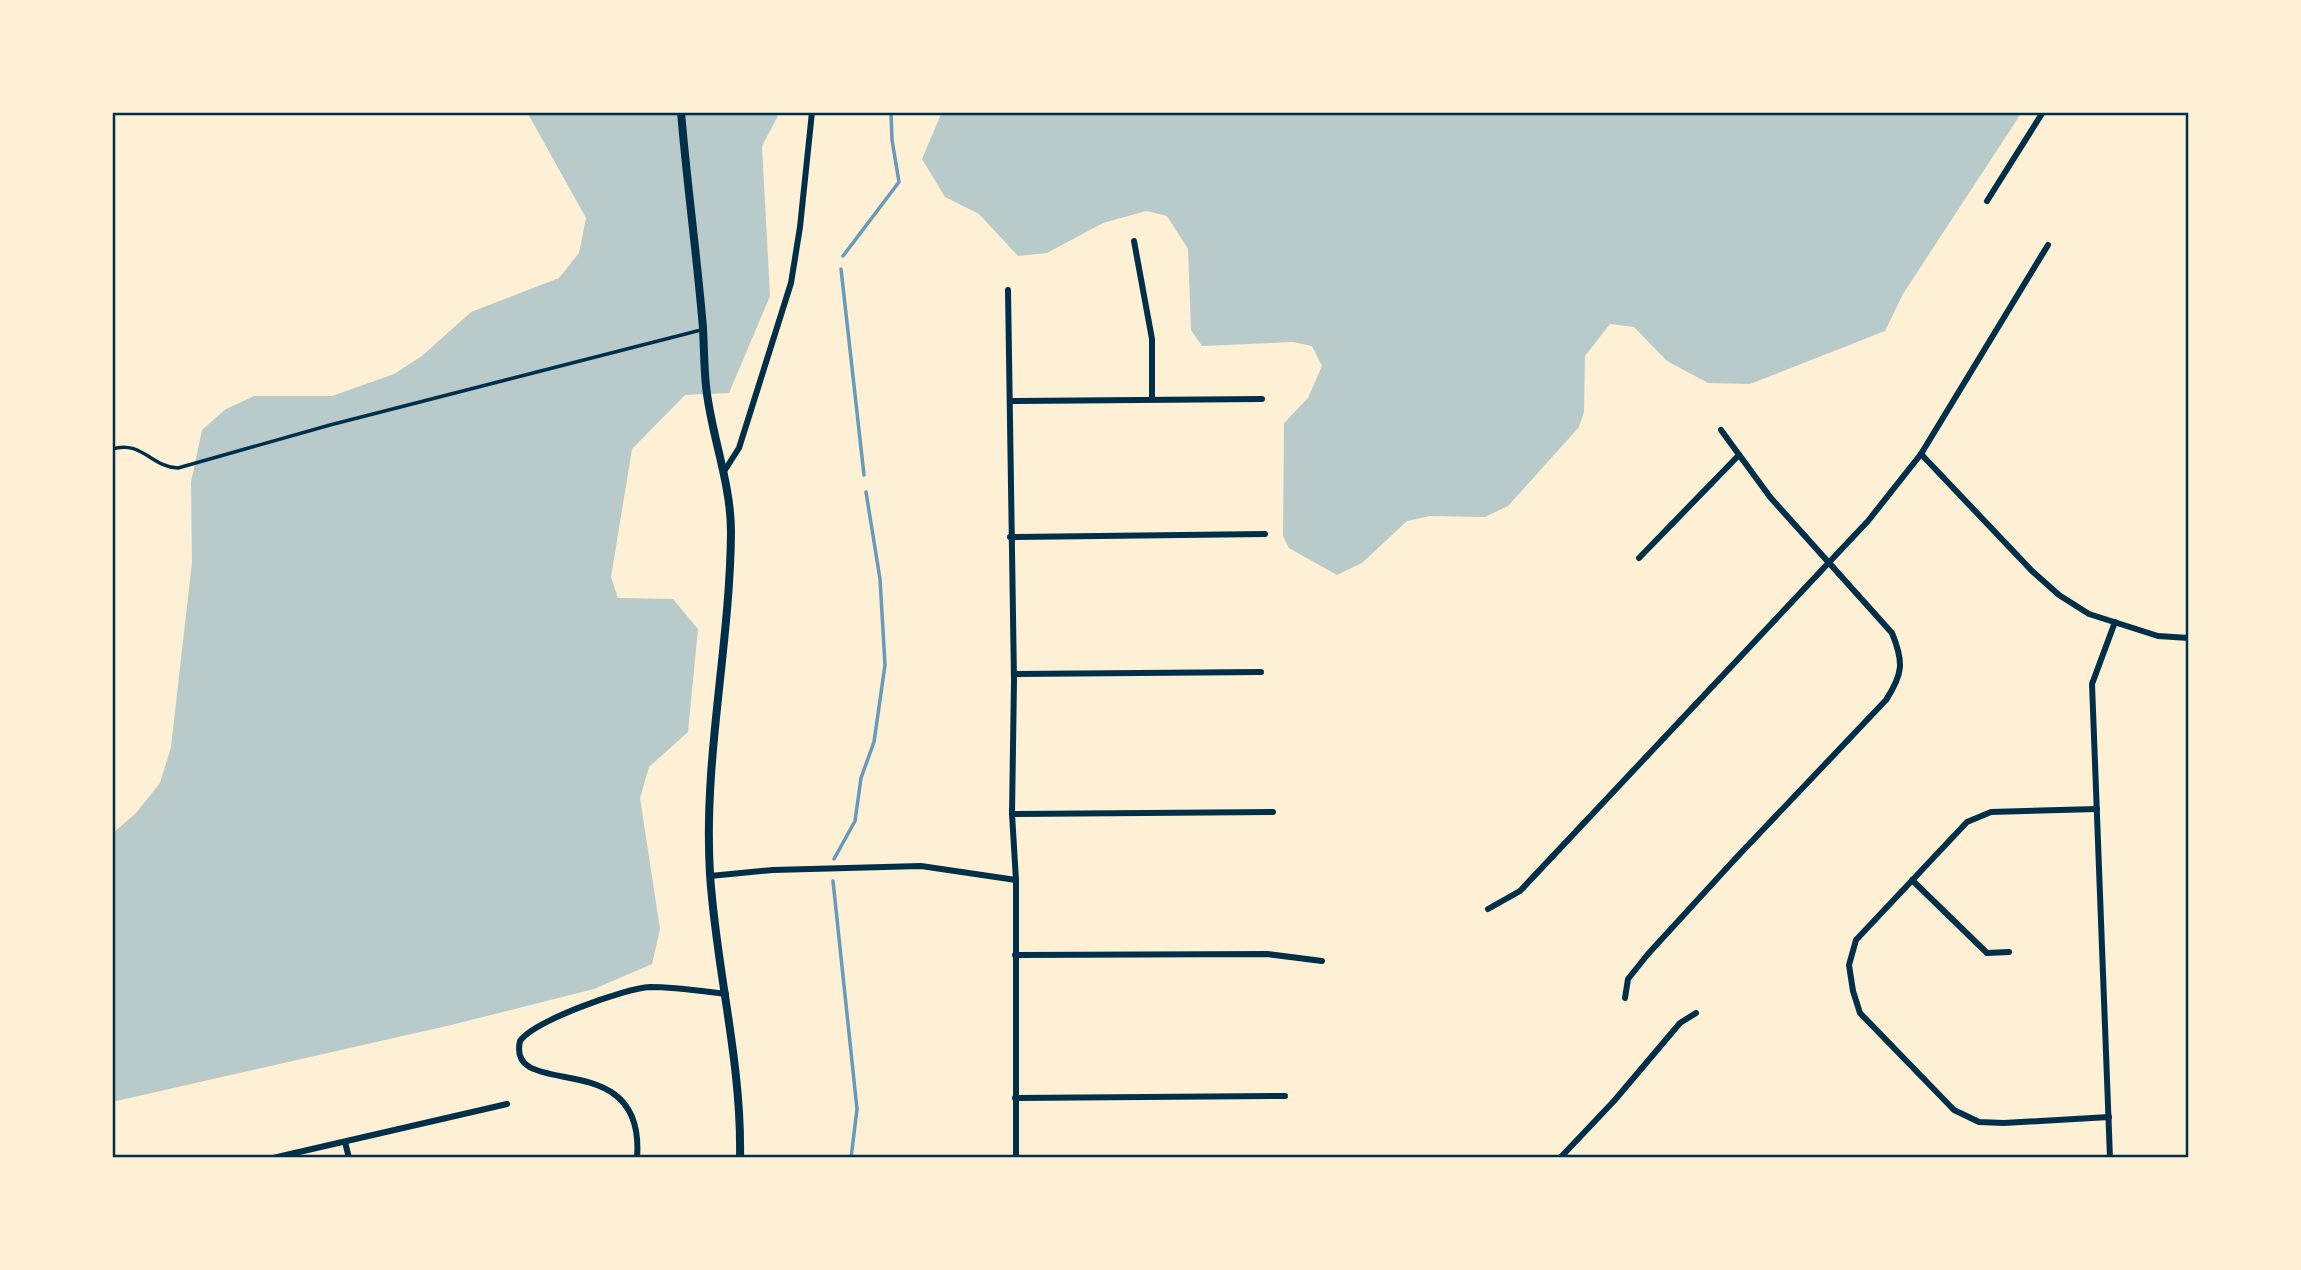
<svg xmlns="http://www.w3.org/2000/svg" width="2301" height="1270" viewBox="0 0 2301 1270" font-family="Lora,serif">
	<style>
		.green { fill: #b9caca }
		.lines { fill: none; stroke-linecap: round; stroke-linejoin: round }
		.stream { stroke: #669bbc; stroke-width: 3.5 }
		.service { stroke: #003049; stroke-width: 3.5 }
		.minor { stroke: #003049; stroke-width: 6 }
		.tertiary { stroke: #003049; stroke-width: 8 }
		.neatline { fill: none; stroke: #003049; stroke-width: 2.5 }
	</style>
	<rect width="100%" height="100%" fill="#fdf0d5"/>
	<!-- green -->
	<g class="green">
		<path d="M527,112H780L762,146L770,296L729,393L685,395L632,449L611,577L618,598L673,599L698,629L688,732L649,767L640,798L660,929L652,964L594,989L451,1025L112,1102V834L136,813L160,783L171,747L192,562L191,482L202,430L226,409L254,396H332L394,374L422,356L471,312L559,278L579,253L586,218Z"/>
		<path d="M942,112H2022L1903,294L1885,331L1750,384L1708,383L1667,361L1634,327L1610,324L1585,356L1584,412L1579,427L1508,506L1485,517L1430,516L1407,521L1362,563L1337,575L1289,548L1283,536L1284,423L1308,398L1322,366L1312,346L1293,342L1202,346L1191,330L1188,249L1167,216L1146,211L1103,223L1047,253L1018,256L979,214L945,197L922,159Z"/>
	</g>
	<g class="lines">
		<!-- stream -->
		<g class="stream">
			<path d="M843,256L899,182L892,140L891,112"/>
			<path d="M841,269L864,475"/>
			<path d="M834,859L855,821L861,778L874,742L885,665L880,579L866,492"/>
			<path d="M833,881L857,1109L851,1158"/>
		</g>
		<!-- service -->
		<path class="service" d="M112,449C142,440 151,467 178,468L330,425L701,330"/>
		<!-- minor -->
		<g class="minor">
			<path d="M1987,201L2043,112"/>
			<path d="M1134,241L1152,339V399"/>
			<path d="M1008,290L1014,680L1012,814L1016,880V1158"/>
			<path d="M1010,401L1262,399"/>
			<path d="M1921,454L2032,571L2059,595L2089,614L2158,636L2189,638"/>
			<path d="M723,473L739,448L791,283L800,227L812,112"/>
			<path d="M1010,537L1265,534"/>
			<path d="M1639,558L1739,455"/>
			<path d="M1014,674L1261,672"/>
			<path d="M2097,809L1991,812L1967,822L1856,940L1849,965L1853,991L1860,1013L1954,1110L1979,1122L2004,1123L2109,1117"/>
			<path d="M1012,814L1273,812"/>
			<path d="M710,876L773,870L921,866L1016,880"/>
			<path d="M1912,880L1987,953L2009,952"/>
			<path d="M1488,909L1520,891L1868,521L1921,454L2048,245"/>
			<path d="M1015,955L1267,954L1322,961"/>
			<path d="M1625,998L1628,979L1648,954L1736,858L1886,700C1903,674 1904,662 1892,633L1770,497L1721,430"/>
			<path d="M1015,1098L1285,1096"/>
			<path d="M345,1142L349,1158"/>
			<path d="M273,1158L507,1104"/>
			<path d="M637,1158C646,1042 506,1103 520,1041C534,1021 625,988 650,987C675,987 701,991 726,994"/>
			<path d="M1560,1158L1614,1101L1680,1023L1696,1013"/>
			<path d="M2110,1158L2092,684L2115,622"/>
		</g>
		<!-- tertiary -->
		<path class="tertiary" d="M681,112C687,184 697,256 703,328C704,347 704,367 706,386C711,435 731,482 731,532C730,647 703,759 710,874C716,969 742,1062 740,1158"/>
	</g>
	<!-- border -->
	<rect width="2301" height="1270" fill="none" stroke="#fdf0d5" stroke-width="228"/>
	<rect x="114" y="114" width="2073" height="1042" class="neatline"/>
</svg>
